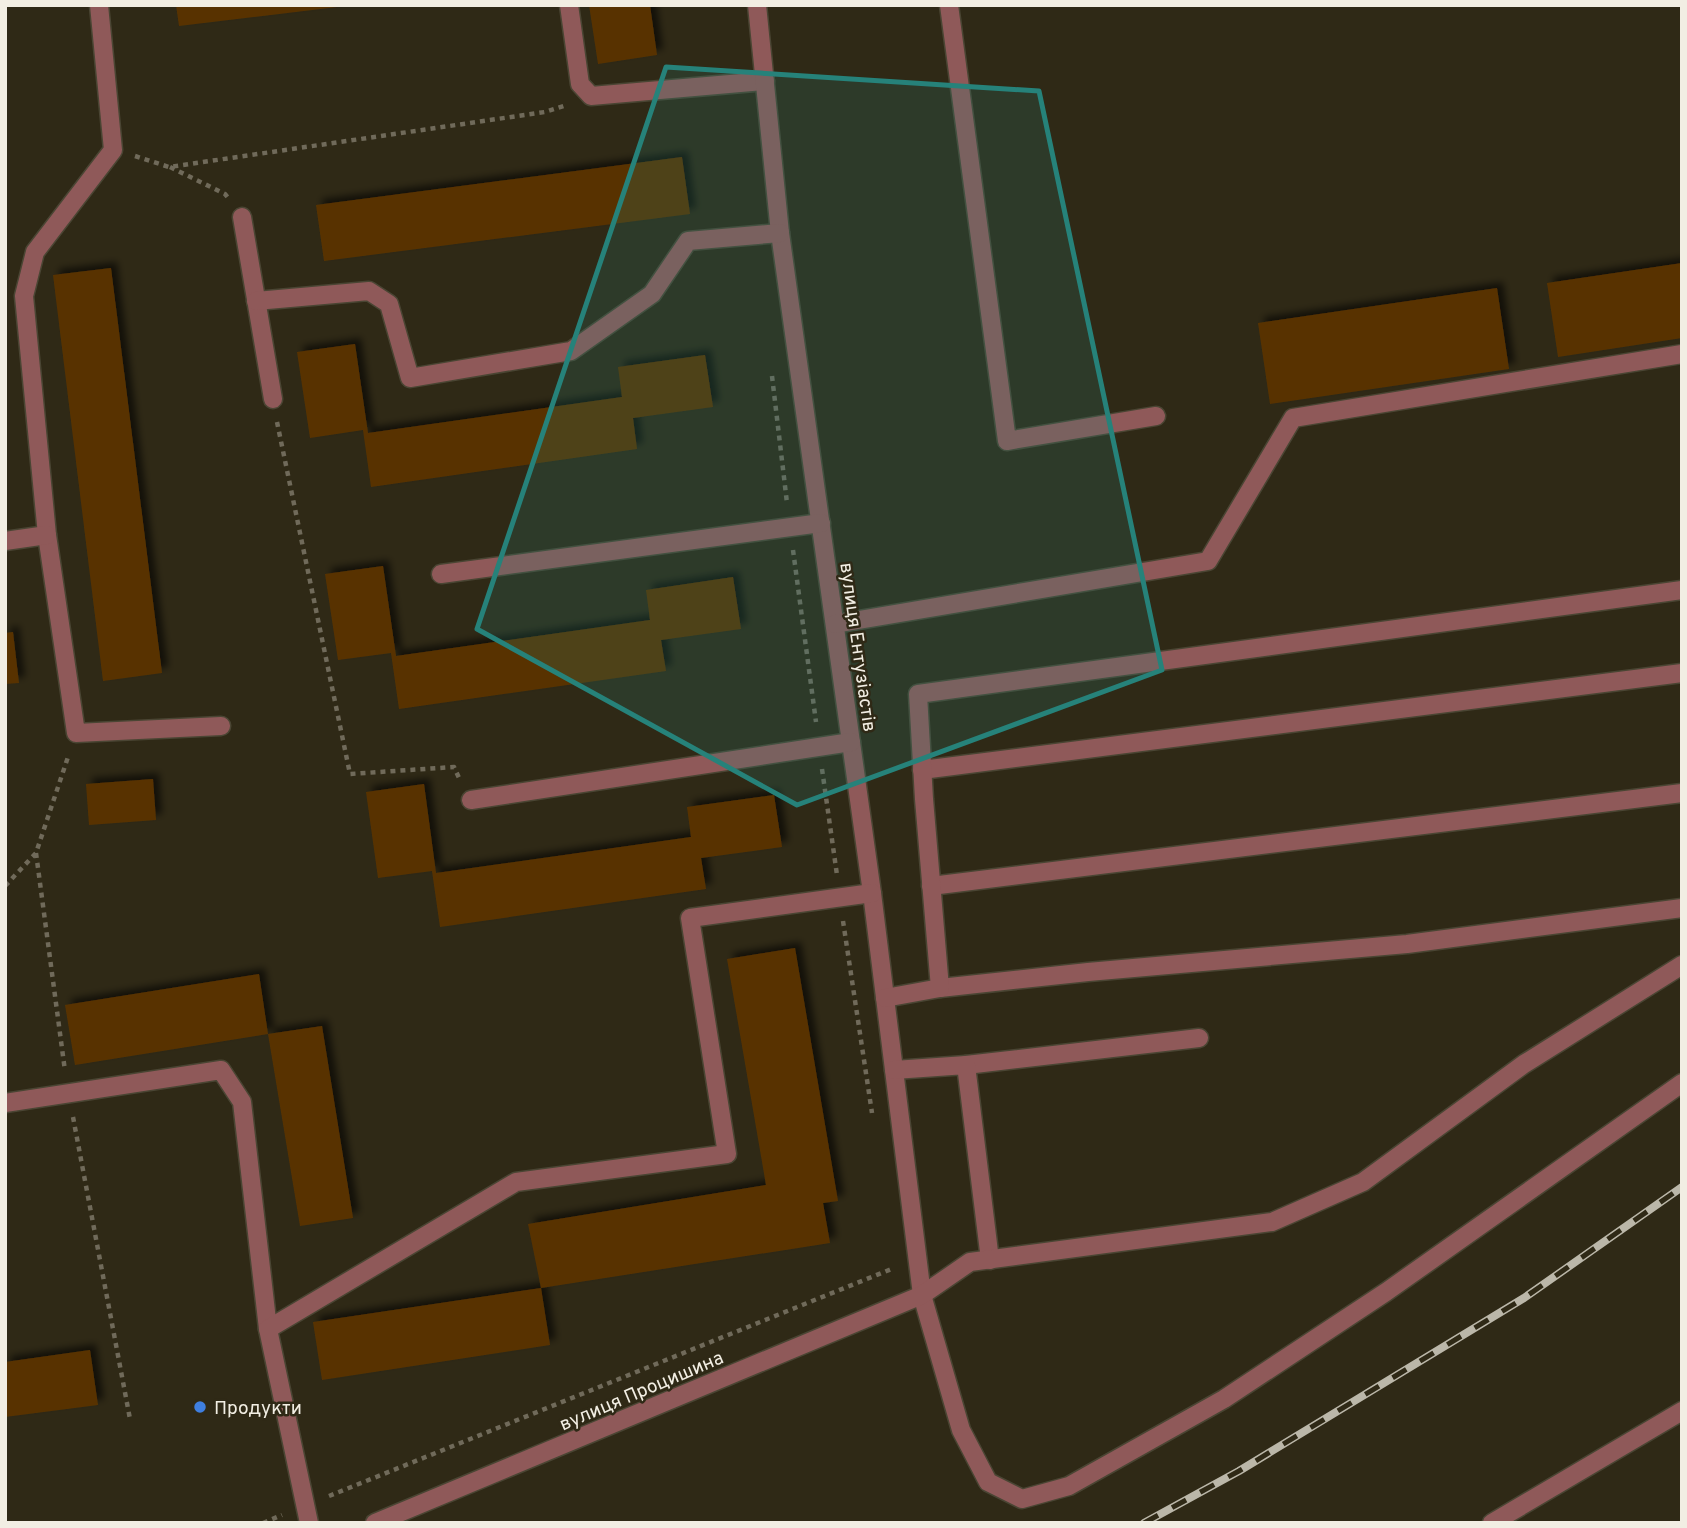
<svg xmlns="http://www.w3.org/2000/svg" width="1687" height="1528" viewBox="0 0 1687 1528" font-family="Overpass,sans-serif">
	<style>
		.building { fill: #583300; filter: url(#shadow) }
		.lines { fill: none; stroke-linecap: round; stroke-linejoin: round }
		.minor-casing { stroke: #4a4533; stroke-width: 21 }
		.path { stroke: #706a5a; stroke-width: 4.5; stroke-dasharray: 5 5; stroke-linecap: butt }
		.minor { stroke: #8f5959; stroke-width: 18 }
		.rail-casing { stroke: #bbb7a9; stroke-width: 8 }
		.rail { stroke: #2f2916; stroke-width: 5; stroke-dasharray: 16; stroke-linecap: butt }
		.marked { fill: #26827a; fill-opacity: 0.2; stroke: #26827a; stroke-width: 5; stroke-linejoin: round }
		.shop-dot { fill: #3f7fe0; stroke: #2f2916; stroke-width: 2.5 }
		.labels { text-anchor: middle; stroke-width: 5; stroke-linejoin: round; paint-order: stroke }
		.street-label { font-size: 19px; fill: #f2eee3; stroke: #2f2916 }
		.poi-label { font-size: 19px; fill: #f2eee3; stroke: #2f2916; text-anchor: start }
	</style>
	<defs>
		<filter id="shadow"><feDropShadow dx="6" dy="-6" stdDeviation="3.5" flood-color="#0009"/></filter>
	</defs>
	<rect width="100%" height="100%" fill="#2f2916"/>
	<!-- building -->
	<g class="building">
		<path d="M176,5H337V7L179,26Z"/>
		<path d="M589,5H650L657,55L598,64Z"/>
		<path d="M682,157L690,214L324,261L316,205Z"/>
		<path d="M1682,263V338L1558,357L1547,283Z"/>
		<path d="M111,268L162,673L103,681L53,275Z"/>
		<path d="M1497,288L1509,369L1270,404L1258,323Z"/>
		<path d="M355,344L368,433L622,397L618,367L705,355L713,407L633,418L637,449L371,487L363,430L310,438L297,352Z"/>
		<path d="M383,566L396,656L650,620L646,590L733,577L741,629L661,640L666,671L399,709L391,653L338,660L325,574Z"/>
		<path d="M13,632L19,683L5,684V633Z"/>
		<path d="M153,779L156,820L89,825L86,784Z"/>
		<path d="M424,784L436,873L691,837L687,807L774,795L782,847L701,858L706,889L440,927L432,871L378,878L366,792Z"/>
		<path d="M795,948L838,1201L823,1203L830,1243L541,1288L528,1224L766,1185L727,959Z"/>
		<path d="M259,974L268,1034L75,1065L65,1005Z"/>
		<path d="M322,1026L353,1218L300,1226L268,1034Z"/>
		<path d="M541,1288L550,1345L322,1380L313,1322Z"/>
		<path d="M90,1350L98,1405L5,1417V1362Z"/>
	</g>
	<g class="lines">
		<defs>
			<g id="minor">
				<path d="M99,5L113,150L35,252L24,296L47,535L76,733L221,726"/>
				<path d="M569,5L580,84L591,96L765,81"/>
				<path d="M757,5L780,233L872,893L922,1295L961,1430L988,1482L1022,1499L1069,1486L1224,1399L1386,1292L1682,1083"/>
				<path d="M949,5L1007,441L1156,416"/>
				<path d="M242,217L273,399"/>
				<path d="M256,301L369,291L389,304L410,378L571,351L652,294L688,241L780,233"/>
				<path d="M5,541L47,535"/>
				<path d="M441,574L821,523"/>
				<path d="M835,624L1208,561L1293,418L1682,354"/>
				<path d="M922,770L1682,673"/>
				<path d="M471,800L851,742"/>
				<path d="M931,886L1682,793"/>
				<path d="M940,988L1088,972L1407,944L1682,908"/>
				<path d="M885,998L940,988L924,799L918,694L1682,590"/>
				<path d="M966,1065L1199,1038"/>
				<path d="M894,1070L966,1065L990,1260"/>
				<path d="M5,1103L221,1070L242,1102L268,1329"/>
				<path d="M309,1523L268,1329L516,1182L727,1154L690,918L872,893"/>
				<path d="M375,1523L922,1295L970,1262L1272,1222L1363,1182L1524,1064L1682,965"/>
				<path d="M1492,1523L1682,1411"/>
			</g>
		</defs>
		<!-- minor casing -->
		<use href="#minor" class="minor-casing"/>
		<!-- path -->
		<g class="path">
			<path d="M135,156L169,167L545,112L567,105"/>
			<path d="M170,167L225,194L229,199"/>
			<path d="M772,376L787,503"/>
			<path d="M277,422L350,774L454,767L460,780"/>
			<path d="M793,550L816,722"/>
			<path d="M822,769L837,875"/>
			<path d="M36,853L65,1071"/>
			<path d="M5,886L36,853L69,754"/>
			<path d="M843,921L872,1113"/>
			<path d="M73,1117L130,1419"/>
			<path d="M329,1496L894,1268"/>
			<path d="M263,1523L282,1515"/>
		</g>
		<!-- minor -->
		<use href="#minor" class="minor"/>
		<defs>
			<path id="rail" d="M1144,1523L1239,1471L1524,1298L1682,1187"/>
		</defs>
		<!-- rail casing -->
		<use href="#rail" class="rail-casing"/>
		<!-- rail -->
		<use href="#rail" class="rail"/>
	</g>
	<!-- marked area -->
	<path class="marked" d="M666,67L1039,91L1162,670L797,805L477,629Z"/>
	<!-- markers -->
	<circle class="shop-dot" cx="200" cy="1407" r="7"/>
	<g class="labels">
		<!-- street labels -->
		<g class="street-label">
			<text transform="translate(859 647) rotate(82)" y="7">вулиця Ентузіастів</text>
			<text transform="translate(641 1390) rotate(-23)" y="7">вулиця Процишина</text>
		</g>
		<!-- poi labels -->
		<g class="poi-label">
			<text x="214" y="1414">Продукти</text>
		</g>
	</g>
	<!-- border -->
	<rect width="1687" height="1528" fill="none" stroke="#f2eee3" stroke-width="14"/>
</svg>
